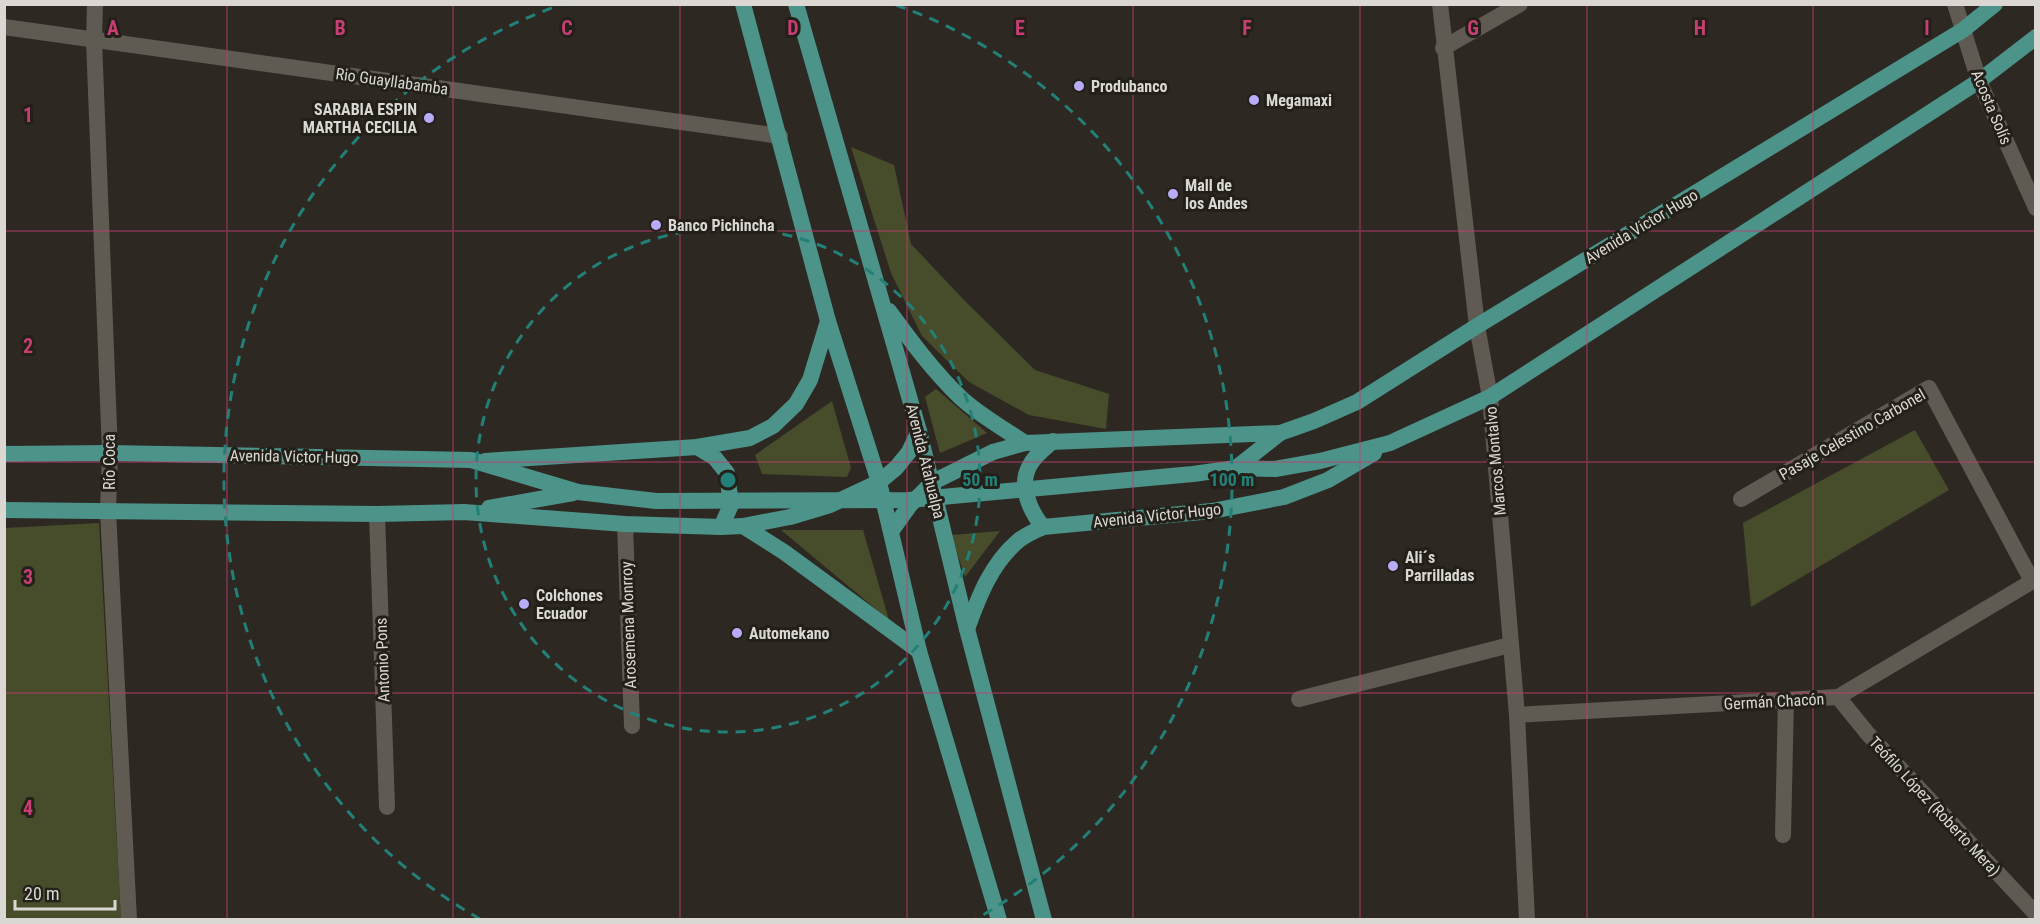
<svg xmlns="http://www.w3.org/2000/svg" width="2040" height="924" viewBox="0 0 2040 924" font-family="'Roboto Condensed',sans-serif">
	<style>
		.green { fill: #474d2b }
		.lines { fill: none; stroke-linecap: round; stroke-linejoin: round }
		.service { stroke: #5f5a52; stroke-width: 16 }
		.minor { stroke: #5f5a52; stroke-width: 16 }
		.primary { stroke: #4c938a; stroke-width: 16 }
		.grid { fill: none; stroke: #c73e73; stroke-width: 1.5; stroke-opacity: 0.55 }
		.ring { fill: none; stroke: #238078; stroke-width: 3; stroke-dasharray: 10 8 }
		.poi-dot { fill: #b8abf7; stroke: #231f19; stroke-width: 2 }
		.labels { text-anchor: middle; stroke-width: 6; stroke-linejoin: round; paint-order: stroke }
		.street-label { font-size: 16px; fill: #dbd8d4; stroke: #231f19 }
		.poi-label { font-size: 16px; font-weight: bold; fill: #dbd8d4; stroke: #231f19; text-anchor: start }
		.grid-label { font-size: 20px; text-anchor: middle; font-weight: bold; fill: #c73e73; stroke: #231f19; stroke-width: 6; stroke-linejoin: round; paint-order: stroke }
		.centre { fill: #238078; stroke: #231f19; stroke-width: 3 }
		.ring-label { font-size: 18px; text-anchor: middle; font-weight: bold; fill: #238078; stroke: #231f19; stroke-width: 6; stroke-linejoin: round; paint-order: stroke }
	</style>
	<rect width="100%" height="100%" fill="#2d2922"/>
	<!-- green -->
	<g class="green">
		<path d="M851,147L894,165L911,244L963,299L1035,370L1109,394L1106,429L1029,415L969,382L922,336L891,273Z"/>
		<path d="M936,389L987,433L940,453L925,397Z"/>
		<path d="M832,401L851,468L847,477L762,474L755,455Z"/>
		<path d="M1915,430L1949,490L1751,607L1743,523Z"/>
		<path d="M99,523L121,919L5,920V528Z"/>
		<path d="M781,530H863L889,620Z"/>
		<path d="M1000,531L965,577L951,535Z"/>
	</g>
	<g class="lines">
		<!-- service -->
		<path class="service" d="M1299,699L1510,645"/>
		<!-- minor -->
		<g class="minor">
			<path d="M95,4L94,40L110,453L108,511L129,920"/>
			<path d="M1440,4L1477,326L1490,397L1517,715L1527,920"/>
			<path d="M1955,4L1979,81L2036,208"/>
			<path d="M4,27L780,136"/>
			<path d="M1443,48L1520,4"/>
			<path d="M1741,499L1929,388L2032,581"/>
			<path d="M377,514L387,807"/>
			<path d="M625,524L632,726"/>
			<path d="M1838,697L1868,734L2036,914"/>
			<path d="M1517,715L1838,697L2036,579"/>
			<path d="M1783,835L1786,700"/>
		</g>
		<!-- primary -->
		<g class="primary">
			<path d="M743,4L828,321L879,482L919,651L999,920"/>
			<path d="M796,4L919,431L967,629L1044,920"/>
			<path d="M889,311C911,341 933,371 960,397C979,415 1003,428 1025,443"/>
			<path d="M697,447L715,458L727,473L731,505L721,527"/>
			<path d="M4,454L110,453L471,460L578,492L656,501L909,500L1193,474L1236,468L1275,469L1320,461L1390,443L1490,397L1979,81L2036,37"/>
			<path d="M485,461L697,447L750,438L773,426L796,404L810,380L828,321"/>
			<path d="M1236,468L1280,433L1314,421L1357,402L1477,326L1963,30L1995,4"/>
			<path d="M489,508L573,493"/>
			<path d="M4,510L377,514L464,512L625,524L721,527L743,526L790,517L830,505L879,482L896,468L909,452L919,431"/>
			<path d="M743,526L784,552L919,651"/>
			<path d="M1043,527C1030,511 1018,485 1030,465C1035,455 1045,448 1053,441"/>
			<path d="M892,530L910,505L933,482L993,452L1025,443L1280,433"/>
			<path d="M967,629C979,596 991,564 1018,541C1025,535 1035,531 1043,527L1212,511L1284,497L1328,480L1374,453"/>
		</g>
	</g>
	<!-- grid -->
	<path class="grid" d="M227,4V920M453,4V920M680,4V920M907,4V920M1133,4V920M1360,4V920M1587,4V920M1813,4V920M4,231H2036M4,462H2036M4,693H2036"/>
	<!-- distance rings -->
	<g class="ring">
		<circle cx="728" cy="480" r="252"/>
		<path d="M480 919A504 504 0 0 1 560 5M896 5A504 504 0 0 1 976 919"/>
	</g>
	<!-- markers -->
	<g class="poi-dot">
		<circle cx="1079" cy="86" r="6"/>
		<circle cx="1254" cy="100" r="6"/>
		<circle cx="429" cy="118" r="6"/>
		<circle cx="1173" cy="194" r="6"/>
		<circle cx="656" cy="225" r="6"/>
		<circle cx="1393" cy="566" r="6"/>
		<circle cx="524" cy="604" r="6"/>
		<circle cx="737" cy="633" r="6"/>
	</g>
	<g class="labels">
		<!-- street labels -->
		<g class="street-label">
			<text transform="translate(392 81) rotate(8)" y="6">Rio Guayllabamba</text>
			<text transform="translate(1992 107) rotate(67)" y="6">Acosta Solís</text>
			<text transform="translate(1641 226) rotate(-31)" y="6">Avenida Victor Hugo</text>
			<text transform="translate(1852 434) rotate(-30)" y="6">Pasaje Celestino Carbonel</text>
			<text transform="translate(294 456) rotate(1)" y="6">Avenida Victor Hugo</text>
			<text transform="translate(926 461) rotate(76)" y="6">Avenida Atahualpa</text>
			<text transform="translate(1495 461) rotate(-95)" y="6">Marcos Montalvo</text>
			<text transform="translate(109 462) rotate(-90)" y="6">Río Coca</text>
			<text transform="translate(1157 515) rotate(-6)" y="6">Avenida Victor Hugo</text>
			<text transform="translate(628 625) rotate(-92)" y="6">Arosemena Monrroy</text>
			<text transform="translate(382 660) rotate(-92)" y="6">Antonio Pons</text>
			<text transform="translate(1774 701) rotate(-3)" y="6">Germán Chacón</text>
			<text transform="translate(1935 806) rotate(47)" y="6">Teófilo López (Roberto Mera)</text>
		</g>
		<!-- poi labels -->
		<g class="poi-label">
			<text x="1091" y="92">Produbanco</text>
			<text x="1266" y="106">Megamaxi</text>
			<text x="417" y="115" text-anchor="end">SARABIA ESPIN<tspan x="417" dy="18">MARTHA CECILIA</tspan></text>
			<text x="1185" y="191">Mall de<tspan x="1185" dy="18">los Andes</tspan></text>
			<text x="668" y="231">Banco Pichincha</text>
			<text x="1405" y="563">Ali´s<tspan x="1405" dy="18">Parrilladas</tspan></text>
			<text x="536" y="601">Colchones<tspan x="536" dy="18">Ecuador</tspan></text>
			<text x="749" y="639">Automekano</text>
		</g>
	</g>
	<g class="grid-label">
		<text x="113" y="35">A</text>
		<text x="340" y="35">B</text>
		<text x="567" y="35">C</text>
		<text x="793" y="35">D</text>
		<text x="1020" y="35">E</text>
		<text x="1247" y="35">F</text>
		<text x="1473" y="35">G</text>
		<text x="1700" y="35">H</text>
		<text x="1927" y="35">I</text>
		<text x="28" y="122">1</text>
		<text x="28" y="353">2</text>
		<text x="28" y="584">3</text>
		<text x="28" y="815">4</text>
	</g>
	<circle cx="728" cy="480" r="9" class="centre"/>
	<g class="ring-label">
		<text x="980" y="486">50 m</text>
		<text x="1232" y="486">100 m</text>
	</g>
	<!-- border -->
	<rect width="2040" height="924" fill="none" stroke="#dbd8d4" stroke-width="12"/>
	<!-- scale -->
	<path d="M15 900v9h100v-9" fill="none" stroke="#dbd8d4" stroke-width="3"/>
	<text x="24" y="900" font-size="18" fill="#dbd8d4" stroke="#231f19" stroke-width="4.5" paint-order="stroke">20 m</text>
</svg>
